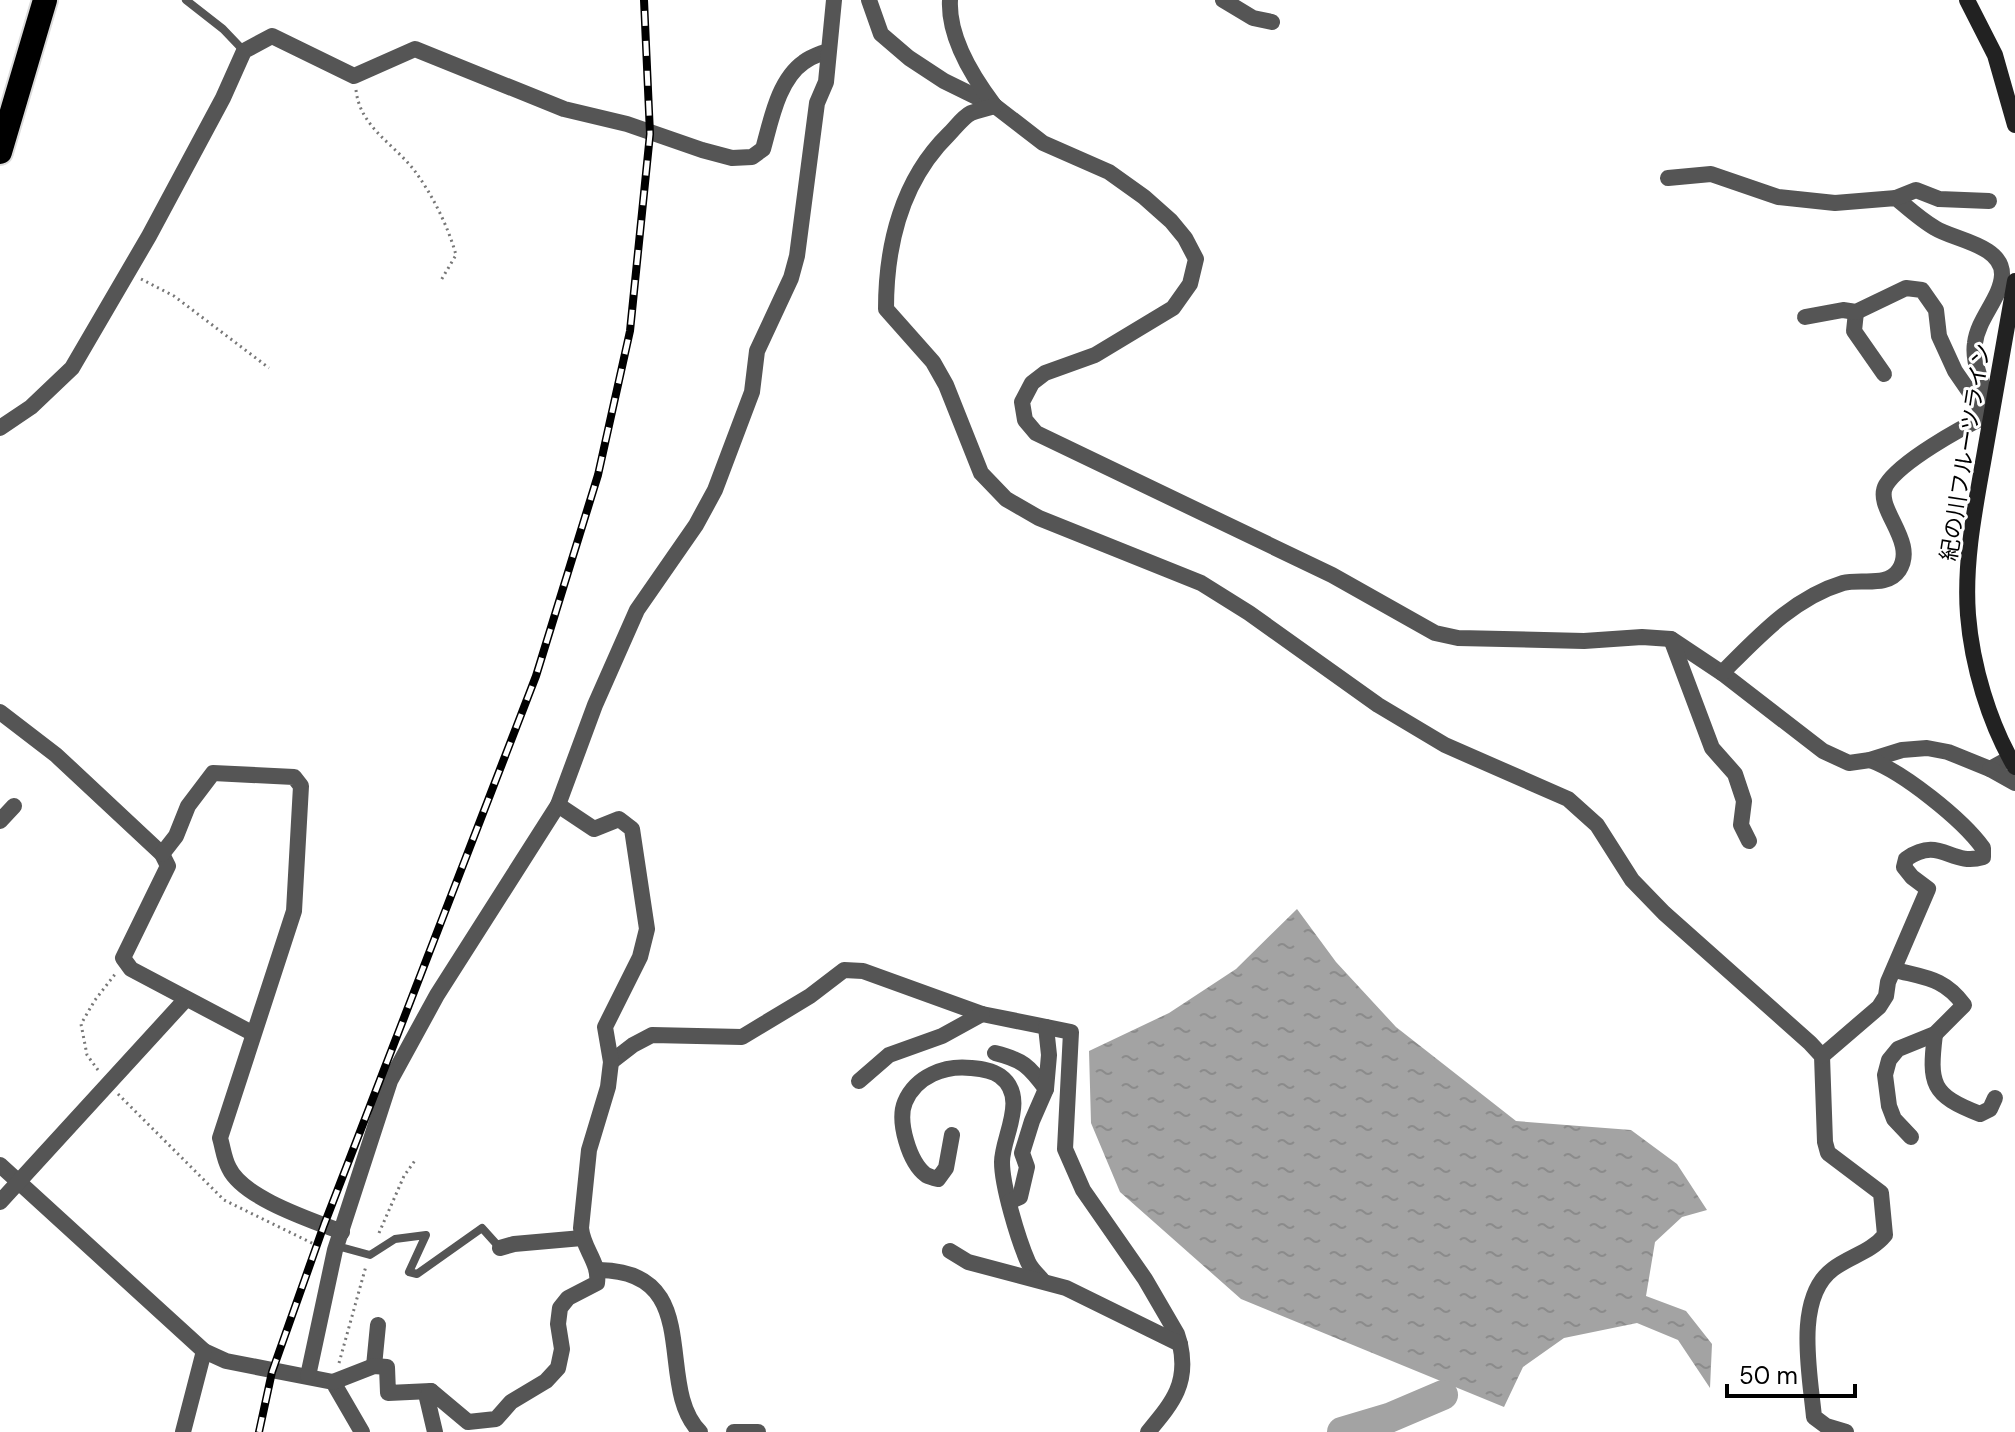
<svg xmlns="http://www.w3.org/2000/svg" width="2015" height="1432" viewBox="0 0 2015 1432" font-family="'DM Sans','Noto Sans JP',sans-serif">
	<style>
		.water { fill: url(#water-ripples) }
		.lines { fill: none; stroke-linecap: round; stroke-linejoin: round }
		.river { stroke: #a3a3a3; stroke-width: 30 }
		.highway-casing { stroke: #dbdbdb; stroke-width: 28 }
		.path { stroke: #777; stroke-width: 3; stroke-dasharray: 2 4; stroke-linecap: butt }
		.lane { stroke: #555; stroke-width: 8 }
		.street { stroke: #555; stroke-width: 16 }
		.secondary { stroke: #222; stroke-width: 16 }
		.highway { stroke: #000; stroke-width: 24 }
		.rail-casing { stroke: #000; stroke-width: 8 }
		.rail { stroke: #fff; stroke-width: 5; stroke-dasharray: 15; stroke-linecap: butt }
		.labels { text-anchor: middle; stroke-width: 6; stroke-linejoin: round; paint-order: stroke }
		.street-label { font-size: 22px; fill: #000; stroke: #fff }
	</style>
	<defs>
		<pattern id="water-ripples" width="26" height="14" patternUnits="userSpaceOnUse" patternTransform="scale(2)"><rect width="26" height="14" fill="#a3a3a3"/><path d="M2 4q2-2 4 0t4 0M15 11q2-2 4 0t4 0" fill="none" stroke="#8b8b8b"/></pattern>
	</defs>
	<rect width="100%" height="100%" fill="#fff"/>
	<!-- water -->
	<path class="water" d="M1297,909L1336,962L1396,1027L1516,1121L1631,1130L1677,1164L1707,1210L1682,1217L1655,1242L1646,1296L1686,1311L1712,1344L1710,1388L1678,1340L1637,1323L1564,1338L1523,1367L1504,1407L1241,1299L1120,1192L1091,1123L1089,1051L1169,1013L1236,969Z"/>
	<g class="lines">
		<!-- river -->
		<path class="river" d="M1342,1432L1389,1418L1443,1395"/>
		<defs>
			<path id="highway" d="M0,152L45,0"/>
		</defs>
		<!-- highway casing -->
		<use href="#highway" class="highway-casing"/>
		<!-- path -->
		<g class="path">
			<path d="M356,90C360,127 393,143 414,170C432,194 448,226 456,255L440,282"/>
			<path d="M141,279L174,296L269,368"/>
			<path d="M98,1070L87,1055L81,1024L95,1000L116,973"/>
			<path d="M118,1094L224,1200L320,1247"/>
			<path d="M379,1233L404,1176L416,1159"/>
			<path d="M339,1363L366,1266"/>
		</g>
		<!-- lane -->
		<g class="lane">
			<path d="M186,0L223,29L244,51"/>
			<path d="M337,1246L370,1255L395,1239L426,1235L409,1272L417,1274L482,1228L500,1248"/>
		</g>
		<!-- street -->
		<g class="street">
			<path d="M869,0L881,34L909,58L944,81L995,106L1043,143L1109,172L1144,197L1171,221L1185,238L1196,259L1190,284L1173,308L1095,355L1045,373L1032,383L1022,402L1025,420L1036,433L1332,575L1435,633L1458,638L1584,641L1642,637L1671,639L1722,673L1823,751L1849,763L1870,760L1902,750L1927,748L1948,752L1990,769L2010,758"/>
			<path d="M950,0C948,37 972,76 994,105"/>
			<path d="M1223,0L1253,18L1272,22"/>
			<path d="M995,106C987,108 979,110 971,113C963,117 956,127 949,134C902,180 886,245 886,309L933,362L946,385L981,473L1006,499L1039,518L1201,583L1249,613L1378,705L1445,745L1568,799L1597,825L1632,880L1664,913L1810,1043L1822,1056L1825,1142L1828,1153L1881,1193L1885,1235C1871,1252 1850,1256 1833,1269C1794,1298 1810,1374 1814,1417L1826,1426L1846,1432"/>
			<path d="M1668,178L1711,174L1778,197L1835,203L1896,198C1908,208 1921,220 1935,228C1954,240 2003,245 2002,275C2001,298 1978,318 1975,343C1971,368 1990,391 1986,416C1961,428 1901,461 1886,485C1873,508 1918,541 1899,570C1887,588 1861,578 1843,583C1793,598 1757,638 1722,673"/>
			<path d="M1896,198L1916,190L1939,199L1989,201"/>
			<path d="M1856,312L1854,331L1884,374"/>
			<path d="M1805,317L1843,310L1856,312L1906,288L1922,290L1936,310L1939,336L1955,371L1986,416"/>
			<path d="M0,428L31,407L72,368L149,236L223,98L244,51L272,36L354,76L415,49L564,109L627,124L702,150L732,158L752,157L763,149C771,121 778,80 804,62C810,57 820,54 827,51"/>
			<path d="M1671,639L1712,748L1735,774L1744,801L1741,825L1749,841"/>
			<path d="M0,712L56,755L162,854L168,866L123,958L131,969L252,1033"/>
			<path d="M1990,769L2015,783"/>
			<path d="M0,821L14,806"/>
			<path d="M162,854L176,836L188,806L213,773L294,777L301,786L294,911L220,1138C223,1148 224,1159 229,1168C243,1198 311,1220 342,1232"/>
			<path d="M1895,970C1926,978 1944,978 1964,1005L1935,1034L1898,1049L1889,1060L1885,1075L1889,1106L1894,1119L1911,1137"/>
			<path d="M1935,1034C1929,1084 1931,1095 1980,1114L1990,1109L1995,1098"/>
			<path d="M995,1053C1023,1060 1029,1066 1046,1089"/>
			<path d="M1822,1056L1879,1007L1886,996L1888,982L1928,889L1912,877L1904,867L1906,859C1941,835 1950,867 1983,857V848C1962,819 1903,772 1870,760"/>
			<path d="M611,1062L633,1045L652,1035L742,1037L810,996L844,970L863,971L982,1014L1071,1032L1065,1149L1083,1190L1145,1279L1177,1334L1180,1344"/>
			<path d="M859,1081L889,1055L942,1036L982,1014"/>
			<path d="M952,1135L946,1168L938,1179C934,1178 930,1177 926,1175C909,1162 897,1121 905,1102C916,1076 945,1065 971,1068C981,1069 992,1070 1000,1076C1029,1097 1002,1137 1002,1162C1002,1186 1018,1239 1028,1262C1031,1269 1038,1275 1043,1281"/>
			<path d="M0,1165L204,1351L226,1361L333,1382L362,1432"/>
			<path d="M0,1202L186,999"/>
			<path d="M1009,1202L1020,1197L1027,1167L1022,1153L1032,1121L1046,1089L1049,1055L1046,1027"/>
			<path d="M500,1248L514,1244L582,1238"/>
			<path d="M950,1251L968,1262L1066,1288L1180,1344C1189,1384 1172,1403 1148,1432"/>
			<path d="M599,1270C707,1271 653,1386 700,1432"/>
			<path d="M374,1366L378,1325"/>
			<path d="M308,1376L335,1250L390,1081L437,995L558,805L595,705L637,610L696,525L715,490L752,392L757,351L791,278L797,256L817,103L826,82L834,0"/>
			<path d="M333,1382L374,1366L387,1367L388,1393L431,1391"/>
			<path d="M183,1432L204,1351"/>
			<path d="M435,1432L427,1398L431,1391L468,1422L496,1419L511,1402L546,1381L558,1368L562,1349L558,1324L560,1308L568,1298L597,1283C600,1263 583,1249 581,1228L589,1150L608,1087L611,1062L605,1027L640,957L647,929L632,829L619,819L594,829L558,805"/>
			<path d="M734,1432H758"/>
		</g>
		<!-- secondary -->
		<g class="secondary">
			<path d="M1967,0L1995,55L2015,125"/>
			<path d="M2015,281C2005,340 1994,398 1984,457C1975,508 1964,562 1968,615C1972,665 1989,723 2015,767"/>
		</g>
		<!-- highway -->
		<use href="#highway" class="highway"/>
		<defs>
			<path id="rail" d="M259,1432L272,1372L324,1225L536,676L598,475L630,331L650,134L644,0"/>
		</defs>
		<!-- rail casing -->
		<use href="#rail" class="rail-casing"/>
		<!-- rail -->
		<use href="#rail" class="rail"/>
	</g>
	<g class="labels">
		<!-- street labels -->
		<g class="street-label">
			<text transform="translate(1965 452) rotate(-81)" y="8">紀の川フルーツライン</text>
		</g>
	</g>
	<!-- scale -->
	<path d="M1727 1384v12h128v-12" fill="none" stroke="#000000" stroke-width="4"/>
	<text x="1739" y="1384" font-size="24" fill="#000000" stroke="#ffffff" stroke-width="6" paint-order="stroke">50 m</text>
</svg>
